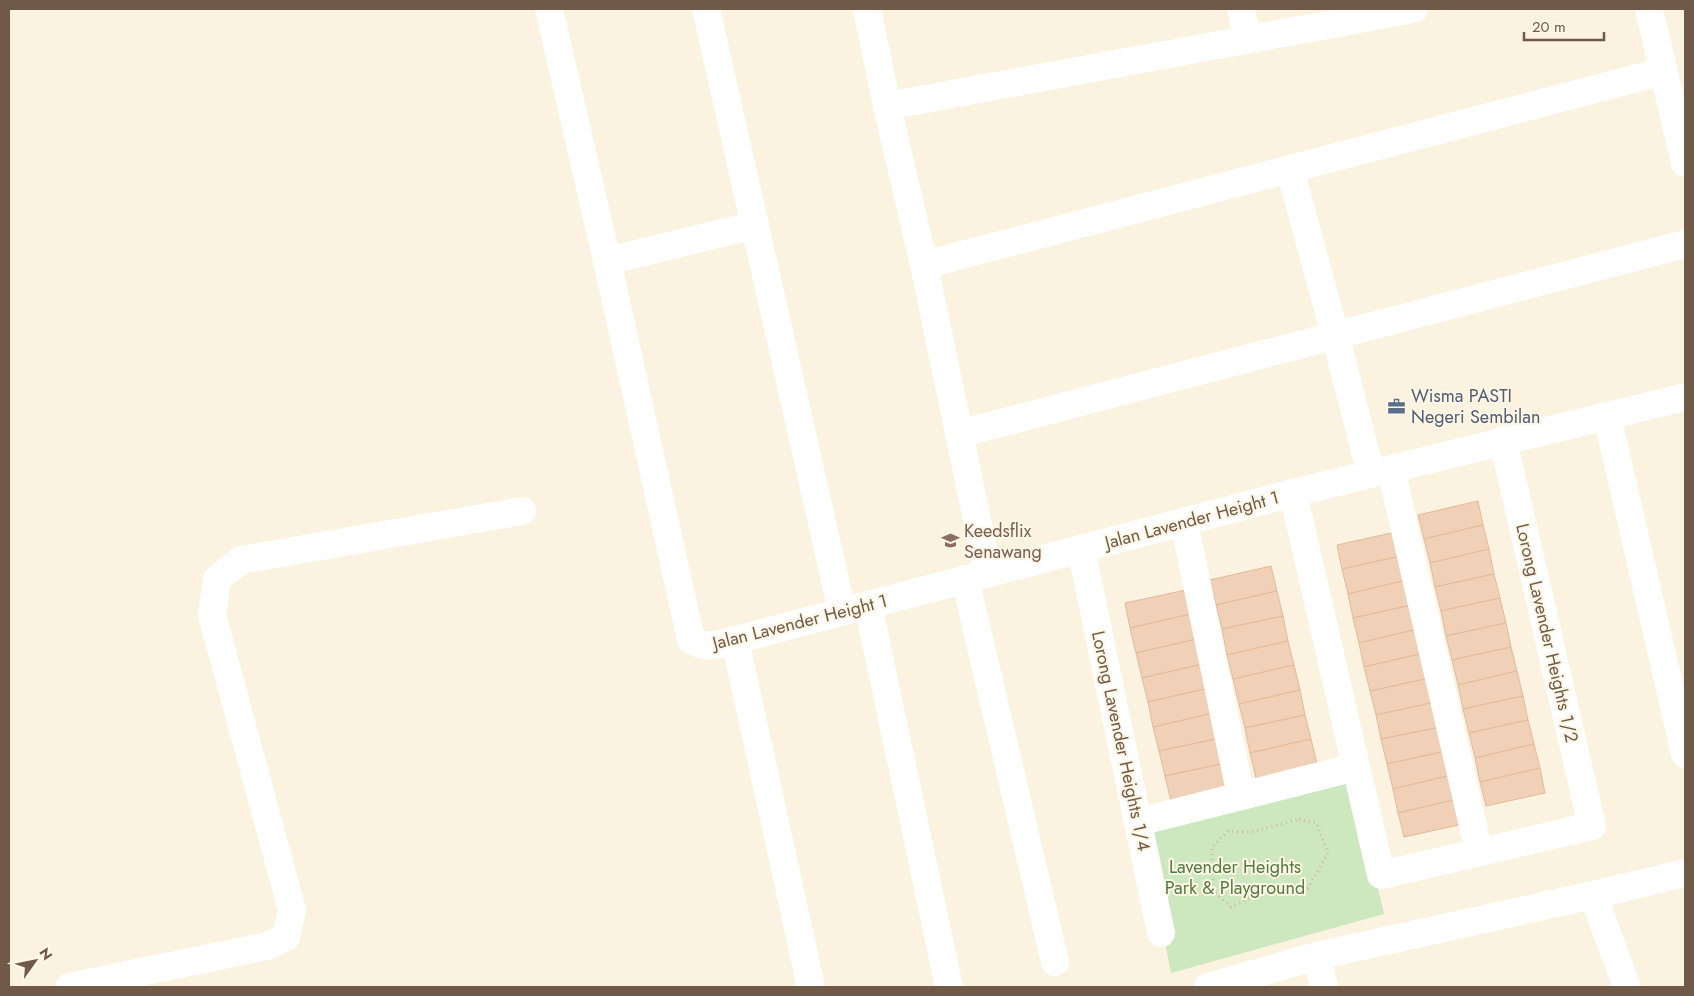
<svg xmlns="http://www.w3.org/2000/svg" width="1694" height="996" viewBox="0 0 1694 996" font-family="Jost,sans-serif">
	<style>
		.green { fill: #cde8bf }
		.building { fill: #f0d1b8; stroke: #e3b998 }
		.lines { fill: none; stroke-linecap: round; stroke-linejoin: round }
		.path { stroke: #d4b59b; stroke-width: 3; stroke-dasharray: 1 4; stroke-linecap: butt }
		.minor { stroke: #fff; stroke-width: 28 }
		.labels { text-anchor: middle; stroke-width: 4; stroke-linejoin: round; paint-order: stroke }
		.service-label { font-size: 18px; fill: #4e5e75; stroke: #fff6e5; text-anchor: start }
		.street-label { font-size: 18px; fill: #715948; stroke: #fff6e5 }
		.education-label { font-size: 18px; fill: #785e54; stroke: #fff6e5; text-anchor: start }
		.park-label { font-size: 18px; fill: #517c43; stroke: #fff6e5 }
	</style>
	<rect width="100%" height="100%" fill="#fbf2df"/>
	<!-- green -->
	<path class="green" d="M1351,773L1384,914L1171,973L1142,824Z"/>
	<!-- building -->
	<g class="building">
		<path d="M1478,501L1483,525L1424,539L1418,515Z"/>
		<path d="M1483,525L1489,549L1430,563L1424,539Z"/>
		<path d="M1396,532L1401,556L1342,569L1337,545Z"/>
		<path d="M1489,549L1494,574L1435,587L1430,563Z"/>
		<path d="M1401,556L1407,580L1348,594L1342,569Z"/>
		<path d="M1271,566L1277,591L1216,605L1210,580Z"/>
		<path d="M1494,574L1500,598L1441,611L1435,587Z"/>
		<path d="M1407,580L1412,605L1353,618L1348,594Z"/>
		<path d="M1186,590L1191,614L1130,628L1125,603Z"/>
		<path d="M1277,591L1283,616L1222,629L1216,605Z"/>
		<path d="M1500,598L1506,623L1446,636L1441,611Z"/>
		<path d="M1412,605L1418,629L1359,643L1353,618Z"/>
		<path d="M1191,614L1197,639L1136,653L1130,628Z"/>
		<path d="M1283,616L1288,641L1227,655L1222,629Z"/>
		<path d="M1506,623L1511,647L1452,660L1446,636Z"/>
		<path d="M1418,629L1424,653L1364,667L1359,643Z"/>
		<path d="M1197,639L1203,664L1142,678L1136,653Z"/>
		<path d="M1288,641L1294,665L1233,679L1227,655Z"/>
		<path d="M1511,647L1517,671L1458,685L1452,660Z"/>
		<path d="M1424,653L1430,678L1370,691L1364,667Z"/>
		<path d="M1203,664L1209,688L1148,702L1142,678Z"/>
		<path d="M1294,665L1300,690L1239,704L1233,679Z"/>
		<path d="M1517,671L1523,696L1463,709L1458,685Z"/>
		<path d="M1430,678L1435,702L1376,715L1370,691Z"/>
		<path d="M1209,688L1214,713L1153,727L1148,702Z"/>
		<path d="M1300,690L1305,715L1245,728L1239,704Z"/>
		<path d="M1523,696L1528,720L1469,733L1463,709Z"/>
		<path d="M1435,702L1441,727L1381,739L1376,715Z"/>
		<path d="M1214,713L1220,738L1159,751L1153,727Z"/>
		<path d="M1305,715L1311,739L1250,753L1245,728Z"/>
		<path d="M1528,720L1534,744L1475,758L1469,733Z"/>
		<path d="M1441,727L1446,751L1387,764L1381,739Z"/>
		<path d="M1220,738L1226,763L1165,776L1159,751Z"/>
		<path d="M1311,739L1317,764L1256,778L1250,753Z"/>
		<path d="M1534,744L1540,768L1480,782L1475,758Z"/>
		<path d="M1446,751L1452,775L1393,789L1387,764Z"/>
		<path d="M1226,763L1232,787L1171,801L1165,776Z"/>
		<path d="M1540,768L1545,793L1486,806L1480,782Z"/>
		<path d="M1452,775L1458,799L1398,813L1393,789Z"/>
		<path d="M1458,799L1463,824L1404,837L1398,813Z"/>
	</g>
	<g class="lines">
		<!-- path -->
		<path class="path" d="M1299,819L1316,823L1328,853L1308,888L1252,897L1231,907L1213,891L1212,847L1228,831L1252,832Z"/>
		<!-- minor -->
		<g class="minor">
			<path d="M549,9L607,261L691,640C707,650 718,644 735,640L1293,493L1685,397"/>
			<path d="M706,9L842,611"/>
			<path d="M867,9L887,106L924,265L988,573"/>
			<path d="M1241,9L1247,40"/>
			<path d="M1649,9L1685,163"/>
			<path d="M887,106L1414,9"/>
			<path d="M1290,169L1335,335L1371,474"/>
			<path d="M607,261L755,225"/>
			<path d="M924,265L1664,71"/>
			<path d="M1607,416L1685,754"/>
			<path d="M959,434L1685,244"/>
			<path d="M1391,469L1479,852"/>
			<path d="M1293,493L1381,875L1592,826L1503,440"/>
			<path d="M1184,522L1241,796"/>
			<path d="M1081,549L1161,933"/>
			<path d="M965,579L1055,962"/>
			<path d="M868,605L949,987"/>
			<path d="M735,640L811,987"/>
			<path d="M1138,822L1356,767"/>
			<path d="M1593,895L1627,987"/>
			<path d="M1317,956L1324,987"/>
			<path d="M69,987L267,946L286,937L292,910L212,615L217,579L241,560L522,511"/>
			<path d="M1208,987L1317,956L1593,895L1685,873"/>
		</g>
	</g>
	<!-- icons -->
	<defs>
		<symbol id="office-bare" viewBox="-9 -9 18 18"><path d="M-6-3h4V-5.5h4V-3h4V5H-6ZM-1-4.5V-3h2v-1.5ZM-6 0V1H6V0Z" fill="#5c6f8a" stroke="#fff6e5" stroke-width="2.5" paint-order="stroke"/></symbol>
		<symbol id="school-bare" viewBox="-9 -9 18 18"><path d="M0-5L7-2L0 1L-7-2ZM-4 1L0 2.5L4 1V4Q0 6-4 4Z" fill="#8d6e63" stroke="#fff6e5" stroke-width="2.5" paint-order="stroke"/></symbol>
	</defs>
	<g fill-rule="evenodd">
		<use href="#office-bare" x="1384" y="394" width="25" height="25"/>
		<use href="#school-bare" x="938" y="528" width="25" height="25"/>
	</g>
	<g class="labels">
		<!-- service labels -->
		<g class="service-label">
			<text x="1411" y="402">Wisma PASTI<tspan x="1411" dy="21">Negeri Sembilan</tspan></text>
		</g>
		<!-- street labels -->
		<g class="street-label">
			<text transform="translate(1192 520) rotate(-15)" y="6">Jalan Lavender Height 1</text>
			<text transform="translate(800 622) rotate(-14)" y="6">Jalan Lavender Height 1</text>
			<text transform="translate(1547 633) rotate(77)" y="6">Lorong Lavender Heights 1/2</text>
			<text transform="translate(1121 741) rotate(78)" y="6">Lorong Lavender Heights 1/4</text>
		</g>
		<!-- education labels -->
		<g class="education-label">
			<text x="964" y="537">Keedsflix<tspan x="964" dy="21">Senawang</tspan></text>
		</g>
		<!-- park labels -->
		<g class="park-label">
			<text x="1235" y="873">Lavender Heights<tspan x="1235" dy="21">Park &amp; Playground</tspan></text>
		</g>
	</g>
	<!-- border -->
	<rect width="1694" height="996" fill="none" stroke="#715948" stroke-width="20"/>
	<!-- north arrow -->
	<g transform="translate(35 961) rotate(57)" stroke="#fff6e5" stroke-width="4" paint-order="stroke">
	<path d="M0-4L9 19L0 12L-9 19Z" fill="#715948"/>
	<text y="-8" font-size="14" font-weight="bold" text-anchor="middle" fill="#715948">N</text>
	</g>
	<!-- scale -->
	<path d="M1524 32v8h80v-8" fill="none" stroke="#715948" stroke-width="2.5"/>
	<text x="1532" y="32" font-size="15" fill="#715948" stroke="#fff6e5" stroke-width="4" paint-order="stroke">20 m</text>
</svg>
